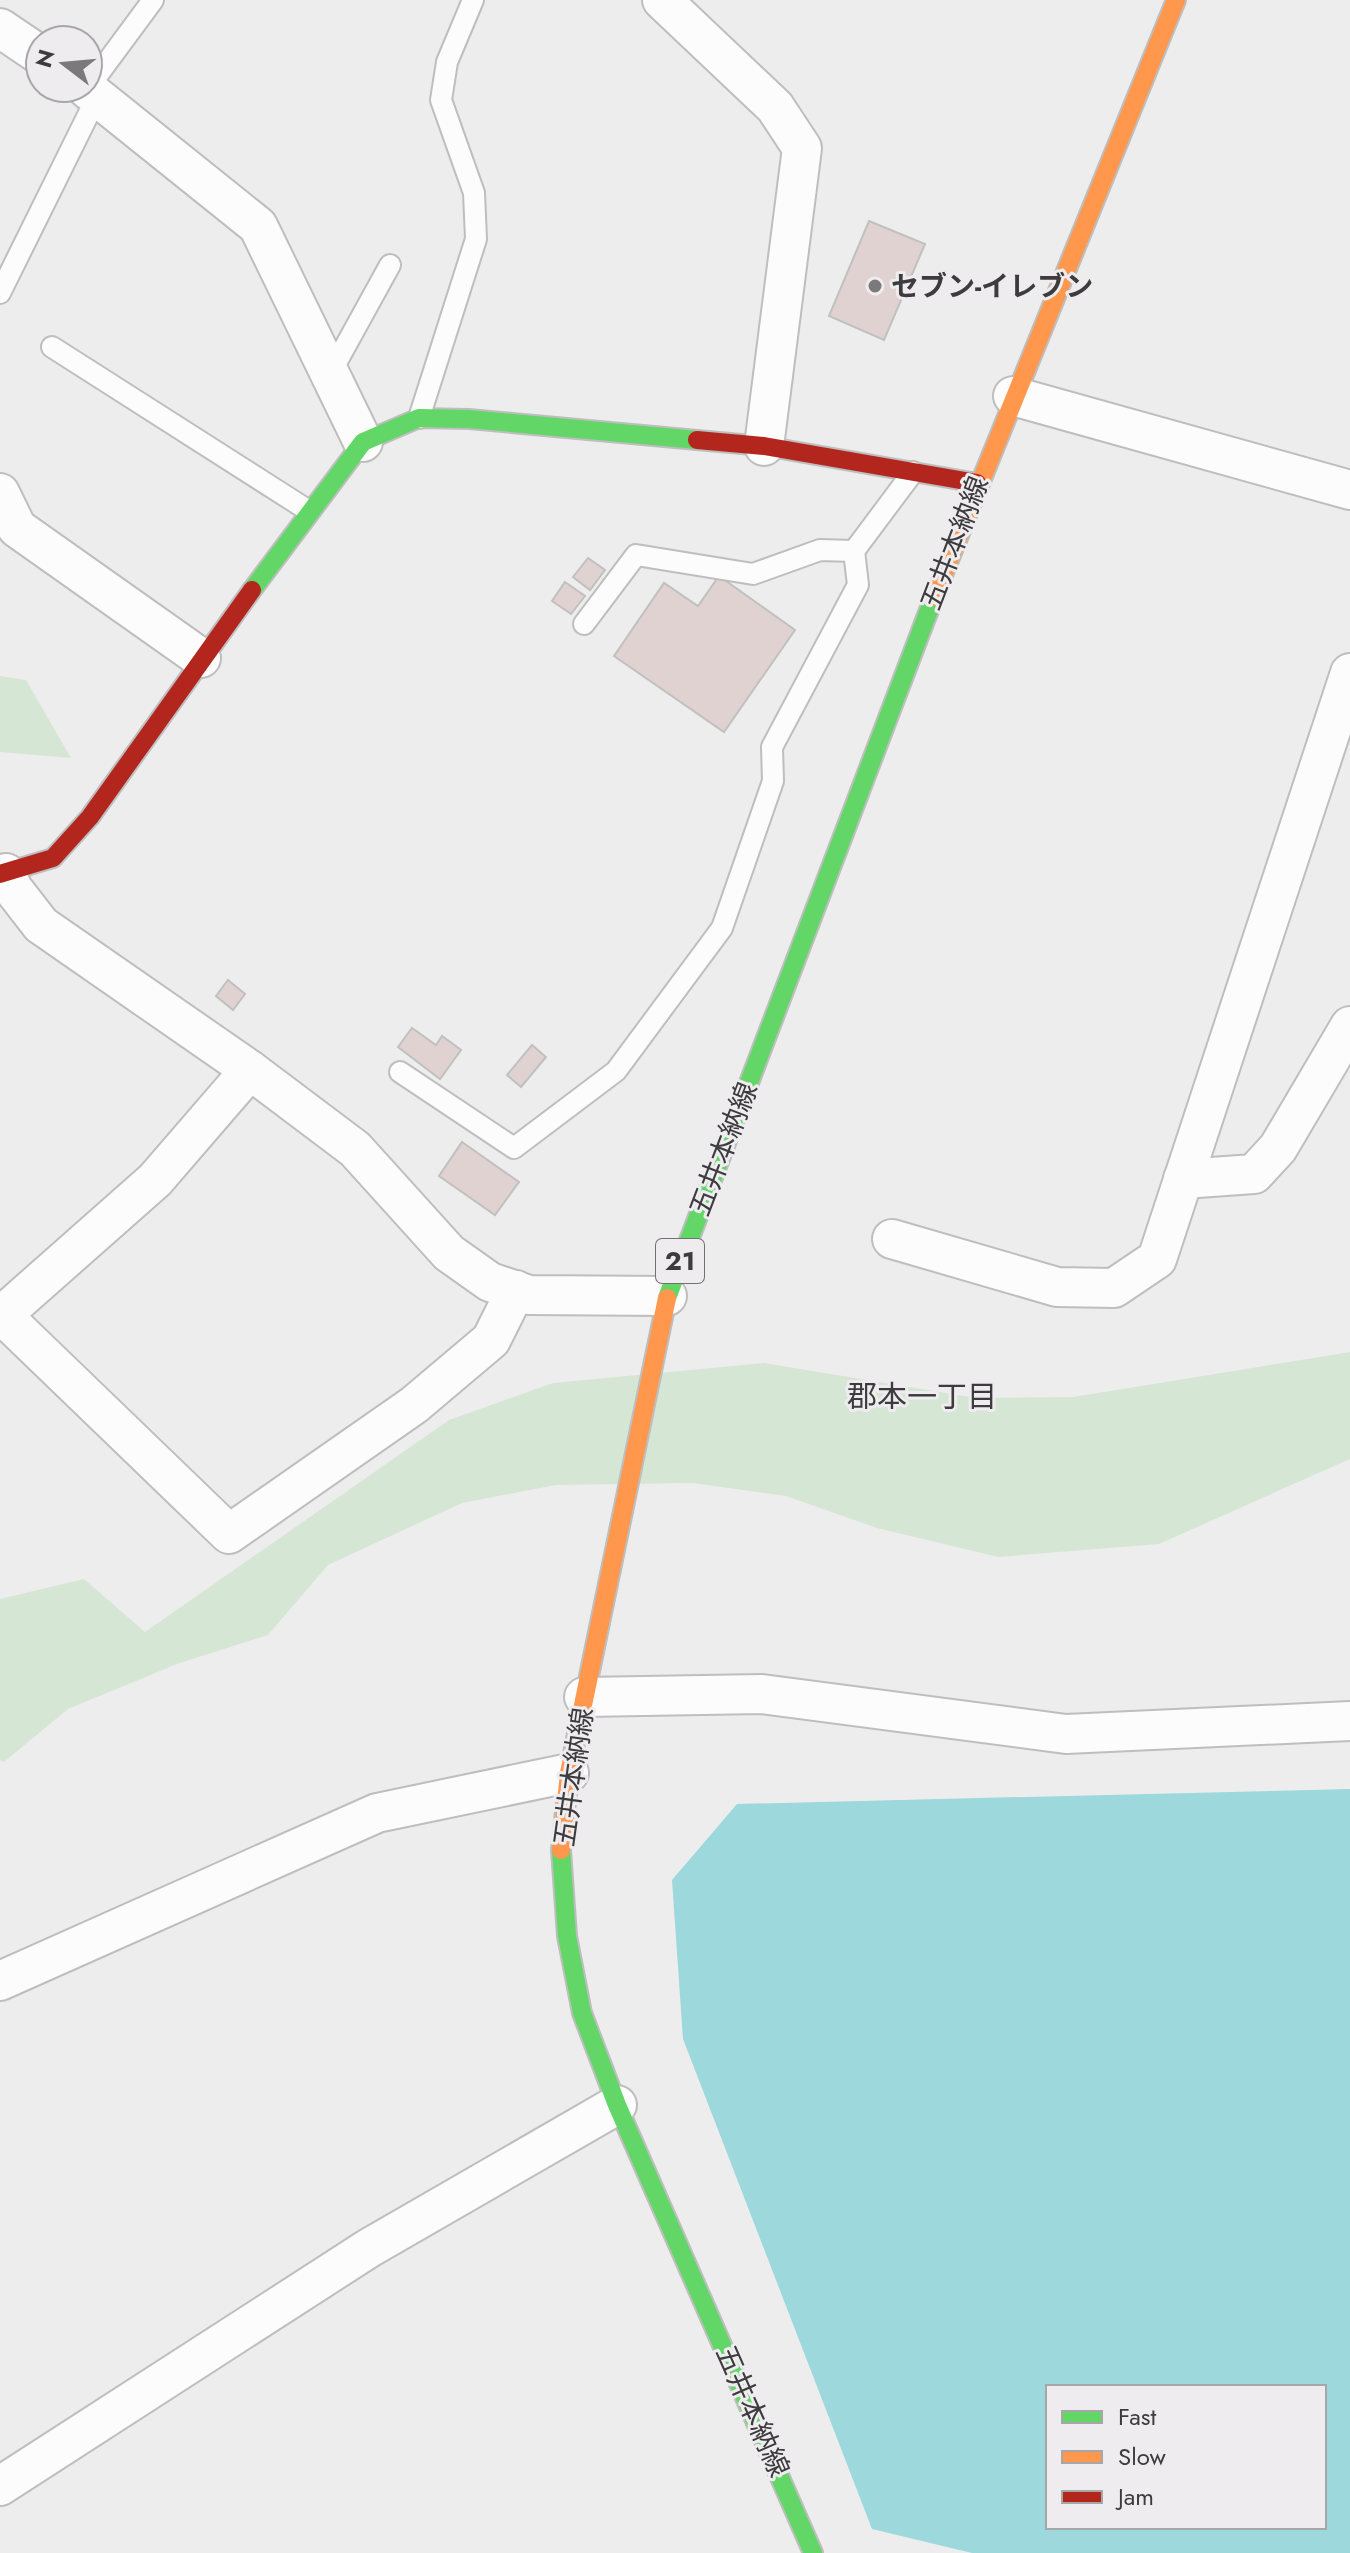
<svg xmlns="http://www.w3.org/2000/svg" width="1350" height="2553" viewBox="0 0 1350 2553" font-family="Jost,'Noto Sans JP',sans-serif">
	<style>
		.green { fill: #d6e6d5 }
		.water { fill: #9cd8dc; fill-rule: evenodd }
		.building { fill: #e0d2d0; stroke: #c1c0c1; stroke-width: 2 }
		.lines { fill: none; stroke-linecap: round; stroke-linejoin: round }
		.lane-casing { stroke: #bfbebf; stroke-width: 24 }
		.street-casing { stroke: #bfbebf; stroke-width: 42 }
		.fast-casing { stroke: #bfbebf; stroke-width: 22 }
		.slow-casing { stroke: #bfbebf; stroke-width: 22 }
		.jam-casing { stroke: #bfbebf; stroke-width: 22 }
		.lane { stroke: #fcfcfc; stroke-width: 20 }
		.street { stroke: #fcfcfc; stroke-width: 38 }
		.fast { stroke: #63d668; stroke-width: 18 }
		.slow { stroke: #ff974d; stroke-width: 18 }
		.jam { stroke: #b3261e; stroke-width: 18 }
		.poi-dot { fill: #7a7a7b; stroke: #eeecef; stroke-width: 3 }
		.labels { text-anchor: middle; stroke-width: 6; stroke-linejoin: round; paint-order: stroke }
		.shield { fill: #eeecef; stroke: #717172; stroke-width: 2 }
		.shield-label { font-size: 26px; font-weight: bold; fill: #3c3c3d }
		.poi-label { font-size: 28px; font-weight: bold; fill: #3c3c3d; stroke: #eeecef; text-anchor: start }
		.street-label { font-size: 28px; fill: #3c3c3d; stroke: #eeecef }
		.neighbourhood-label { font-size: 30px; fill: #3c3c3d; stroke: #eeecef }
	</style>
	<rect width="100%" height="100%" fill="#eeedee"/>
	<!-- green -->
	<g class="green">
		<path d="M0,676L26,680L71,758L0,752Z"/>
		<path d="M1350,1352V1459L1159,1544L998,1557L877,1528L786,1496L693,1483L556,1485L462,1503L328,1565L268,1635L177,1664L68,1709L4,1762L0,1760V1599L84,1579L145,1632L449,1420L553,1383L764,1363L976,1398L1073,1397Z"/>
	</g>
	<!-- water -->
	<path class="water" d="M1350,1789V2553H972L872,2529L683,2039L672,1880L737,1804ZM1048,2387H1324V2527H1048Z"/>
	<!-- building -->
	<g class="building">
		<path d="M869,221L925,244L884,340L829,316Z"/>
		<path d="M588,558L605,570L590,590L573,577Z"/>
		<path d="M719,576L795,630L724,732L614,656L664,583L698,606Z"/>
		<path d="M565,582L585,596L571,614L552,601Z"/>
		<path d="M228,980L245,994L233,1010L216,996Z"/>
		<path d="M412,1028L436,1045L442,1036L461,1050L440,1079L398,1047Z"/>
		<path d="M532,1045L546,1057L521,1087L507,1075Z"/>
		<path d="M462,1142L519,1182L495,1215L439,1176Z"/>
	</g>
	<g class="lines">
		<defs>
			<g id="lane">
				<path d="M88,88L153,0"/>
				<path d="M0,293L97,97"/>
				<path d="M52,347L309,511"/>
				<path d="M330,374L390,265"/>
				<path d="M419,418L476,239L474,193L441,100L447,62L473,0"/>
				<path d="M584,624L636,555L753,574L820,550L854,551L913,472"/>
				<path d="M400,1072L514,1148L616,1071L722,928L773,781L772,747L858,585L854,551"/>
			</g>
			<g id="street">
				<path d="M662,0L775,107L802,148L764,446"/>
				<path d="M0,28L40,55"/>
				<path d="M86,88L258,226L363,442"/>
				<path d="M1013,396L1350,490"/>
				<path d="M0,493L17,528L201,658"/>
				<path d="M6,873L13,889L41,925L250,1070L355,1149L449,1253L490,1282L529,1295L667,1296"/>
				<path d="M1183,1179L1254,1174L1278,1148L1350,1026"/>
				<path d="M892,1239L1057,1287L1114,1288L1157,1259L1350,673"/>
				<path d="M2,1315L229,1534L414,1405L491,1340L516,1290"/>
				<path d="M0,1317L155,1180L250,1070"/>
				<path d="M584,1697L762,1694L1066,1734L1350,1721"/>
				<path d="M0,1981L377,1813L569,1773"/>
				<path d="M0,2486L369,2248L617,2105"/>
			</g>
			<g id="fast">
				<path d="M252,590L363,442L419,418L469,419L697,440"/>
				<path d="M667,1298L934,597"/>
				<path d="M561,1850L567,1936L582,2013L617,2105L813,2553"/>
			</g>
			<g id="slow">
				<path d="M934,597L1176,0"/>
				<path d="M561,1850L569,1773L667,1298"/>
			</g>
			<g id="jam">
				<path d="M697,440L764,446L977,483"/>
				<path d="M0,874L53,858L90,817L252,590"/>
			</g>
		</defs>
		<!-- lane casing -->
		<use href="#lane" class="lane-casing"/>
		<!-- street casing -->
		<use href="#street" class="street-casing"/>
		<!-- fast casing -->
		<use href="#fast" class="fast-casing"/>
		<!-- slow casing -->
		<use href="#slow" class="slow-casing"/>
		<!-- jam casing -->
		<use href="#jam" class="jam-casing"/>
		<!-- lane -->
		<use href="#lane" class="lane"/>
		<!-- street -->
		<use href="#street" class="street"/>
		<!-- fast -->
		<use href="#fast" class="fast"/>
		<!-- slow -->
		<use href="#slow" class="slow"/>
		<!-- jam -->
		<use href="#jam" class="jam"/>
	</g>
	<!-- markers -->
	<circle class="poi-dot" cx="875" cy="286" r="8"/>
	<g class="labels">
		<!-- shield labels -->
		<rect class="shield" x="656" y="1239" width="48" height="44" rx="6"/>
		<g class="shield-label">
			<text x="680" y="1270">21</text>
		</g>
		<!-- poi labels -->
		<g class="poi-label">
			<text x="891" y="296">セブン-イレブン</text>
		</g>
		<!-- street labels -->
		<g class="street-label">
			<text transform="translate(954 543) rotate(-69)" y="10">五井本納線</text>
			<text transform="translate(723 1149) rotate(-69)" y="10">五井本納線</text>
			<text transform="translate(573 1777) rotate(-82)" y="10">五井本納線</text>
			<text transform="translate(753 2411) rotate(66)" y="10">五井本納線</text>
		</g>
		<!-- neighbourhood labels -->
		<g class="neighbourhood-label">
			<text x="922" y="1407">郡本一丁目</text>
		</g>
	</g>
	<!-- legend -->
	<rect x="1046" y="2385" width="280" height="144" fill="#eeecef" stroke="#a7a6a8" stroke-width="2"/>
	<rect x="1062" y="2411" width="40" height="12" fill="#63d668" stroke="#a7a6a8" stroke-width="2"/>
	<text x="1118" y="2425" font-size="24" fill="#3c3c3d">Fast</text>
	<rect x="1062" y="2451" width="40" height="12" fill="#ff974d" stroke="#a7a6a8" stroke-width="2"/>
	<text x="1118" y="2465" font-size="24" fill="#3c3c3d">Slow</text>
	<rect x="1062" y="2491" width="40" height="12" fill="#b3261e" stroke="#a7a6a8" stroke-width="2"/>
	<text x="1118" y="2505" font-size="24" fill="#3c3c3d">Jam</text>
	<!-- north arrow -->
	<g transform="translate(64 64) rotate(286)"><circle r="38" fill="#eeecef" stroke="#a7a6a8" stroke-width="2"/>
	<path d="M0-6L14 30L0 20L-14 30Z" fill="#7a7a7b"/>
	<text y="-12" font-size="22" font-weight="bold" text-anchor="middle" fill="#3c3c3d">N</text>
	</g>
</svg>
